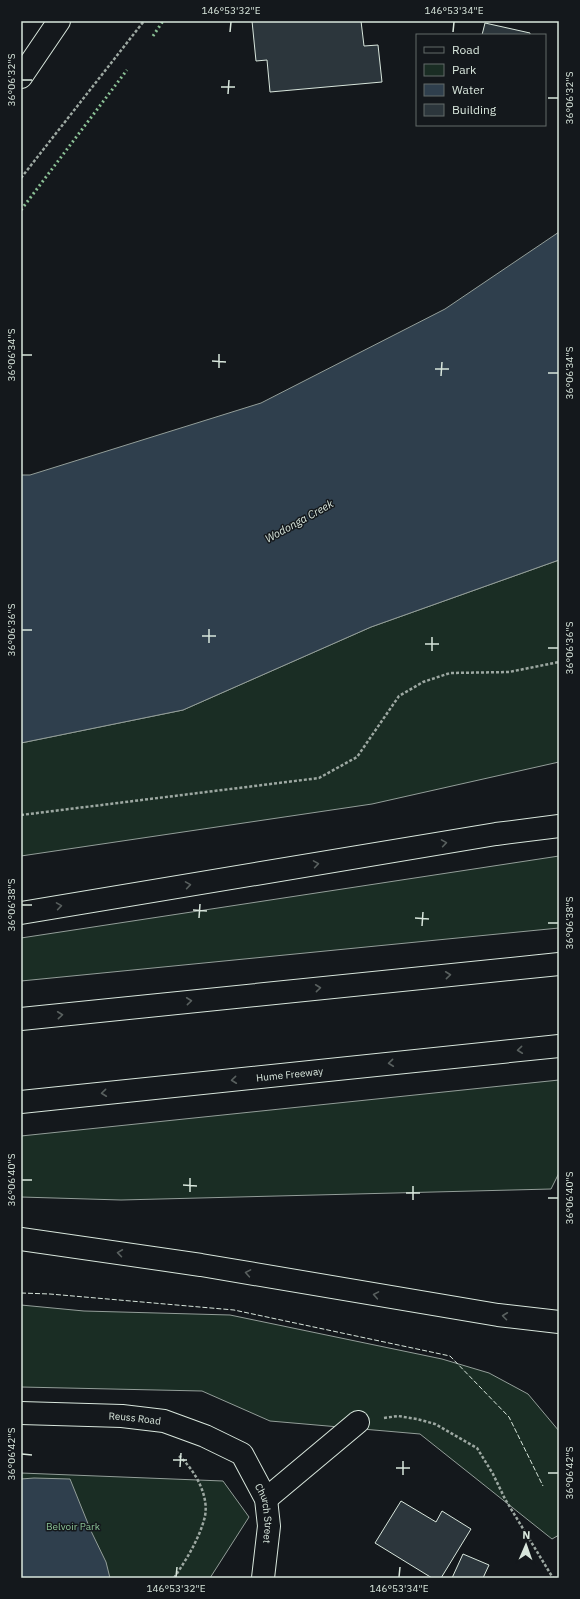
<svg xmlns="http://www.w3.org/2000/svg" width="580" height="1599" viewBox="0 0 580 1599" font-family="'IBM Plex Sans',sans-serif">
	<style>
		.green { fill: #1a2d24; stroke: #939e99 }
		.water { fill: #2f3f4d; stroke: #939e99 }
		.building { fill: #2c363c; stroke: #d8e6dc }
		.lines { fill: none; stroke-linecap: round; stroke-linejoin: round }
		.minor-casing { stroke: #d8e6dc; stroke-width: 24 }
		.highway-casing { stroke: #d8e6dc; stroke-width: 24 }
		.path { stroke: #9da8a2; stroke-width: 2.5; stroke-dasharray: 3 2; stroke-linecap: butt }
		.minor { stroke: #14181c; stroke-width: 22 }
		.highway { stroke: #14181c; stroke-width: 22 }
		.hedge { stroke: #8ac095; stroke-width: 3; stroke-dasharray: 2 3; stroke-linecap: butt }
		.fence { stroke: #d8e6dc; stroke-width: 1; stroke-dasharray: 5 2; stroke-linecap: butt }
		.oneway { stroke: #59605f }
		.ticks { fill: none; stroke: #d8e6dc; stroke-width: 1.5 }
		.labels { text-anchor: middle; stroke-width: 3; stroke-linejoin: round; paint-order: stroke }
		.street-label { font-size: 10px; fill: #d8e6dc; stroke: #14181c }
		.park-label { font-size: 10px; fill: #8ac095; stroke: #14181c }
		.water-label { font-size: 11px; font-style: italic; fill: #d8e6dc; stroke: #14181c }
		.neatline { fill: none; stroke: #d8e6dc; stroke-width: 1.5 }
		.ticks-label { font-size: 10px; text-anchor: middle; fill: #d8e6dc }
	</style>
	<rect width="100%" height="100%" fill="#14181c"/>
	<!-- green -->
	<g class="green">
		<path d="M559,560V762L372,804L21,856V743L183,710L371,627Z"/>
		<path d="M559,856V928L21,981V938Z"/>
		<path d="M559,1080V1173L551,1189L121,1200L21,1197V1136Z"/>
		<path d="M21,1305L84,1311L230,1315L442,1359L489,1373L528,1394L559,1431V1535L552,1539L420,1434L270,1421L202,1391L21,1387Z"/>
		<path d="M21,1473L223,1481L249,1517L210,1578H21Z"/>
	</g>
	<!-- water -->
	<g class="water">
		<path d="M559,232V560L371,627L183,710L21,743V475H30L261,403L445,309Z"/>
		<path d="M34,1478L70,1479L91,1531L106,1562L110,1578H21V1479Z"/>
	</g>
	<!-- building -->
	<g class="building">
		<path d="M252,21H361L364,46L378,45L382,82L270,92L267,60L256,61Z"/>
		<path d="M485,23L530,33V35H482Z"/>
		<path d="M401,1501L436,1522L442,1511L471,1529L441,1578H432L375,1543Z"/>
		<path d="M463,1554L489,1565L483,1578H452Z"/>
	</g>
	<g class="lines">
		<defs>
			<g id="minor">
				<path d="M21,77L59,21"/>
				<path id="s1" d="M21,1413L122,1416L164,1421L205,1436L242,1454L266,1499L269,1526L263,1578"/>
				<path d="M266,1499L358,1422"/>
			</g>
			<g id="highway">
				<path d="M21,913L496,834L559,826"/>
				<path d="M21,1019L559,964"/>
				<path id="s2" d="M21,1102L559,1046"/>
				<path d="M21,1239L201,1265L498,1315L559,1322"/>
			</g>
		</defs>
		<!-- minor casing -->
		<use href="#minor" class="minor-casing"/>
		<!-- highway casing -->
		<use href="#highway" class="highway-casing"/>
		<!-- path -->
		<g class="path">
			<path d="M21,178L144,21"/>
			<path d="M21,815L319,778L357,757L399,696L423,682L450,673L509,672L559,662"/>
			<path d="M384,1418L398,1416L417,1419L435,1424L477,1448L493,1474L505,1499L553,1578"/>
			<path d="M174,1578C186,1560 198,1541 204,1520C211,1498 195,1470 179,1456"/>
		</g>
		<!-- minor -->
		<use href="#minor" class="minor"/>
		<!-- highway -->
		<use href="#highway" class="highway"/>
		<!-- hedge -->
		<g class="hedge">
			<path d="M153,36L163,21"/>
			<path d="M21,210L127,70"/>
		</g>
		<!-- fence -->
		<path class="fence" d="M21,1293L50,1294L234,1310L450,1356L509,1417L543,1486"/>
	</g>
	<!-- one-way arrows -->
	<defs><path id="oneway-chevron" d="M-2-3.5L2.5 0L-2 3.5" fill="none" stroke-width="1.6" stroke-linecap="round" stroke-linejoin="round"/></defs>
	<g class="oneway">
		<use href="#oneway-chevron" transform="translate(444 843) rotate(-9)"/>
		<use href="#oneway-chevron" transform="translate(316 864) rotate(-9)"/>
		<use href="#oneway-chevron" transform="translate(188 885) rotate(-9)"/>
		<use href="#oneway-chevron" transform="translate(59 906) rotate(-9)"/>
		<use href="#oneway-chevron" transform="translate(448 975) rotate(-6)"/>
		<use href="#oneway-chevron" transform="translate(318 988) rotate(-6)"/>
		<use href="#oneway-chevron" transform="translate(189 1001) rotate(-6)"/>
		<use href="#oneway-chevron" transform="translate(60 1015) rotate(-6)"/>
		<use href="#oneway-chevron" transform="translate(520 1050) rotate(174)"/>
		<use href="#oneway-chevron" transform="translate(391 1063) rotate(174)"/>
		<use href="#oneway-chevron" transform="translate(234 1080) rotate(174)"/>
		<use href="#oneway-chevron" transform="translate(104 1093) rotate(174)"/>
		<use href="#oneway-chevron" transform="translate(120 1253) rotate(-172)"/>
		<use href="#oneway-chevron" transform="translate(248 1273) rotate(-170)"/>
		<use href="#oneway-chevron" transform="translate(376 1295) rotate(-170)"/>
		<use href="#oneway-chevron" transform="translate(505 1316) rotate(-173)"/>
	</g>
	<!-- ticks -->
	<path class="ticks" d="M230,32L231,22M453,32L454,22M22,80H32M221,87H235M228,94L229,80M548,98H558M22,355H32M212,361L226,362M219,368V354M435,369H449M548,373H558M441,376L442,362M22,630H32M202,636H216M209,643V629M425,644H439M548,648H558M432,651V637M22,905H32M193,910L207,911M199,918L200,904M415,918L429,919M548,923H558M422,926L423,912M22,1180H32M183,1185L197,1186M190,1192V1178M406,1193H420M548,1198H558M413,1200V1186M22,1454L32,1455M173,1460H187M180,1467L181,1453M396,1468H410M548,1473H558M403,1475V1461M176,1577L177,1567M399,1577L400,1567"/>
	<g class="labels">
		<!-- street labels -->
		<g class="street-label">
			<text dy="4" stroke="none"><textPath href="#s2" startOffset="270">Hume Freeway</textPath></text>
			<text dy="4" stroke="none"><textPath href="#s1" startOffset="114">Reuss Road</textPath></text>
			<text dy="4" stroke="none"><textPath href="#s1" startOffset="293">Church Street</textPath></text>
		</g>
		<!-- park labels -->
		<g class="park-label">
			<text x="73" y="1530">Belvoir Park</text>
		</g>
		<!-- water labels -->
		<g class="water-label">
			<text transform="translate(299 521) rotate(-29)" y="4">Wodonga Creek</text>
		</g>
	</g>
	<!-- border -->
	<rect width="580" height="1599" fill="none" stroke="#14181c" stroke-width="44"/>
	<!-- legend -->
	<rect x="416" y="34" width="130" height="92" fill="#14181c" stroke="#626a69"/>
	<rect x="424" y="47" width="20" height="6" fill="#14181c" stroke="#626a69"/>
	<text x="452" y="54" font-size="12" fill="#d8e6dc">Road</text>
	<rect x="424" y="64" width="20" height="12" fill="#1a2d24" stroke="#626a69"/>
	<text x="452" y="74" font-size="12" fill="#d8e6dc">Park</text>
	<rect x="424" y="84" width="20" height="12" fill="#2f3f4d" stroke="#626a69"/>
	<text x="452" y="94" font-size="12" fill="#d8e6dc">Water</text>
	<rect x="424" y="104" width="20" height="12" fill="#2c363c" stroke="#626a69"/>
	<text x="452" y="114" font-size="12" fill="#d8e6dc">Building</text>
	<!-- north arrow -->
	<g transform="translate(526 1545) rotate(2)" stroke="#14181c" stroke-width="3" paint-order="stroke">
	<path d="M0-3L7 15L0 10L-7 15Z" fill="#d8e6dc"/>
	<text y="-6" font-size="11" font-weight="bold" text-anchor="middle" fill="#d8e6dc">N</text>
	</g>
	<rect x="22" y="22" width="536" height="1555" class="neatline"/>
	<g class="ticks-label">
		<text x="231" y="14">146°53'32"E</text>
		<text x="454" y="14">146°53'34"E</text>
		<text transform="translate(11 80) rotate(-90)" y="4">36°06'32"S</text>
		<text transform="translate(569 98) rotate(-90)" y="4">36°06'32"S</text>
		<text transform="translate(11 355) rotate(-90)" y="4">36°06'34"S</text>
		<text transform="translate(569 373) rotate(-90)" y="4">36°06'34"S</text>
		<text transform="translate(11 630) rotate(-90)" y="4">36°06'36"S</text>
		<text transform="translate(569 648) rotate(-90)" y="4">36°06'36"S</text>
		<text transform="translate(11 905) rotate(-90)" y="4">36°06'38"S</text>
		<text transform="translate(569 923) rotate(-90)" y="4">36°06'38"S</text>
		<text transform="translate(11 1180) rotate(-90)" y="4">36°06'40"S</text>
		<text transform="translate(569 1198) rotate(-90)" y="4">36°06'40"S</text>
		<text transform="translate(11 1454) rotate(-90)" y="4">36°06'42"S</text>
		<text transform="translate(569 1473) rotate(-90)" y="4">36°06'42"S</text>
		<text x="176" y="1592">146°53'32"E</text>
		<text x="399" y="1592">146°53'34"E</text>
	</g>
</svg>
